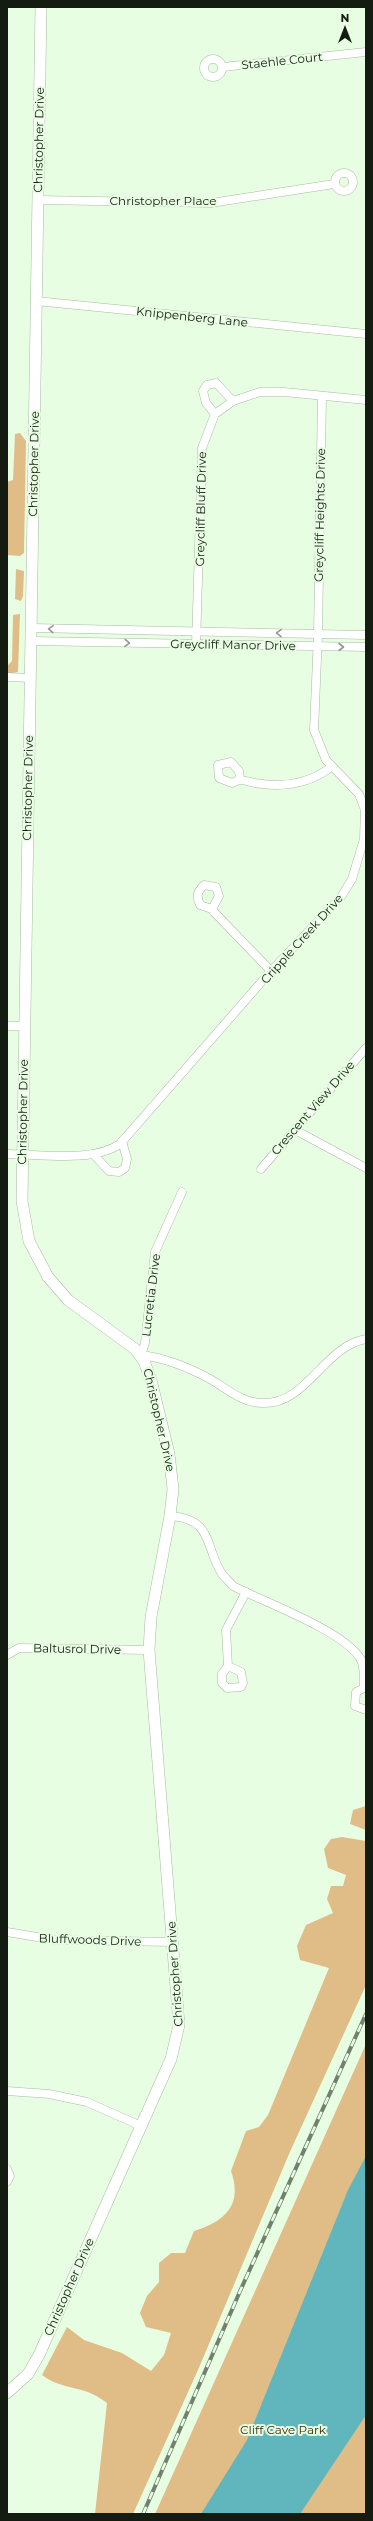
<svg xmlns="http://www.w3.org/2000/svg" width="373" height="2521" viewBox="0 0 373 2521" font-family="Montserrat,sans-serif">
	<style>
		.green { fill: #e0bd87 }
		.water { fill: #61b5bc }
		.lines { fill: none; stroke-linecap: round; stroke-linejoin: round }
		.minor-casing { stroke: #a6bba1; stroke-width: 9 }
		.tertiary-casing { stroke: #a6bba1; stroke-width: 12 }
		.minor { stroke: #fff; stroke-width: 8 }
		.tertiary { stroke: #fff; stroke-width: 11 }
		.rail-casing { stroke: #72806e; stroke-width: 4 }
		.rail { stroke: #e8fee2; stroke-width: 2.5; stroke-dasharray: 8; stroke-linecap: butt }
		.oneway { stroke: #959994 }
		.labels { text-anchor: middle; stroke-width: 4; stroke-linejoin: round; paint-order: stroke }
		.street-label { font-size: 12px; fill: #141c12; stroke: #e8fee2 }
		.park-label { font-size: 12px; fill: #3a2a11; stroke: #e8fee2 }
	</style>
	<rect width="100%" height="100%" fill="#e8fee2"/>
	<!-- green -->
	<g class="green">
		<path d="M20,433L26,441L24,553L20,556L7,555V482L13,480L15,434Z"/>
		<path d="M16,569L24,571L23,596L21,601L15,599Z"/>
		<path d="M20,614L18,672L7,674V666L12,661L13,615Z"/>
		<path d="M366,1806V1830L350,1824L353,1810Z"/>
		<path d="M342,1837L366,1841V1985L289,2154L198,2370L133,2514H95L107,2403C83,2384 63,2391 42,2375L67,2327L84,2340L122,2353L151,2371L164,2355L171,2333L146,2327L140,2313L147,2296L159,2282V2263L171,2253H185L194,2231C225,2221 243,2205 231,2171L246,2131L259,2127L268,2115L329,1968L300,1960L297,1946L306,1925L333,1913L327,1899L331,1886H343L346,1875L328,1868L324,1849L331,1839Z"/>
		<path d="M366,2044V2514H155Z"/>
	</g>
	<!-- water -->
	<path class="water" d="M366,2156V2415L300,2514H201L247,2440L348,2190Z"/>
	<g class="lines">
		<defs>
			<g id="minor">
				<circle cx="213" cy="68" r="9"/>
				<path d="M223,67L366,52"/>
				<circle cx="344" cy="182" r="9"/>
				<path d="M38,200L211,203L334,184"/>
				<path d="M36,301L366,334"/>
				<path d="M215,414L206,403L203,391L207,385L216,383L233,401"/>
				<path d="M33,628L366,635"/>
				<path d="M32,641L366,647"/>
				<path d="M196,645L202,448L215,414L233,401L260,392H284L366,400"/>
				<path d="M7,677L31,678"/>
				<path d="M240,779L239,771L231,762L218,765L219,778L232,783C241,778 245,781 255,783C284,788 309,784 331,767"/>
				<path d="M212,909L200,905C196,896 197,892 204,885L216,887L219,896L212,909L214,912L271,971"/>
				<path d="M7,1026H24"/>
				<path d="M295,1130L366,1168"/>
				<path d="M7,1154C41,1154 92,1163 120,1144L271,971L341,897L352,879L364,839L365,810L359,794L326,760L314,730L318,634L322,397"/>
				<path d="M93,1154L109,1171L119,1172L125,1168L127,1159L122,1141"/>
				<path d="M261,1169L366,1048"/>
				<path d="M182,1192L155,1252L145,1343L141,1355C165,1358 188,1367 210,1379C226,1388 242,1403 262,1403C307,1405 324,1346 366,1339"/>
				<path d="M170,1516C214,1519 204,1546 222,1574C225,1578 230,1582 233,1586C264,1602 342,1630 360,1658C365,1666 364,1678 364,1688"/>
				<path d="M7,1655L19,1648L149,1650"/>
				<path d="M228,1666L222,1674V1683L227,1688L241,1687L243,1683L241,1672L228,1666L226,1630L246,1592"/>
				<path d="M364,1688L356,1692L355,1706L366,1710"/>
				<path d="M7,1932L55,1940L173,1942"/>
				<path d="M7,2091L49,2094L87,2102L141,2126"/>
				<path d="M7,2169L10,2176L7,2182"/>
			</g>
			<path id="tertiary" d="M7,2393L28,2374L39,2355L171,2059L179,2025L149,1650L151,1617L170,1516L173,1489L169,1454L151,1380L144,1361L135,1349L68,1300L48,1277L29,1241L22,1201L41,7"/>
		</defs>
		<!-- minor casing -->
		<use href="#minor" class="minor-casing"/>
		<!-- tertiary casing -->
		<use href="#tertiary" class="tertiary-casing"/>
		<!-- minor -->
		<use href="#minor" class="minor"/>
		<!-- tertiary -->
		<use href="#tertiary" class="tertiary"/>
		<defs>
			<path id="rail" d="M143,2514L241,2289L366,2014"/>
		</defs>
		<!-- rail casing -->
		<use href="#rail" class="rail-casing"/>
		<!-- rail -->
		<use href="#rail" class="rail"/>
	</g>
	<!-- one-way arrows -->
	<defs><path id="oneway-chevron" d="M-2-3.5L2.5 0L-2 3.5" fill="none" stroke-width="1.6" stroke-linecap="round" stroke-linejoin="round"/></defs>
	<g class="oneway">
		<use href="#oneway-chevron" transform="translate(51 629) rotate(-178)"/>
		<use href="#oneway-chevron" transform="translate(279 633) rotate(-179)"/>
		<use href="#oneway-chevron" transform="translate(127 643) rotate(2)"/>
		<use href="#oneway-chevron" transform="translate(341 647)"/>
	</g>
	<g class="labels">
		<!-- street labels -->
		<g class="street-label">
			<text transform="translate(282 61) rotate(-6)" y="4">Staehle Court</text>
			<text transform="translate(39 140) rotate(-89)" y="4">Christopher Drive</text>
			<text x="163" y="205">Christopher Place</text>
			<text transform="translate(192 317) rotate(6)" y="4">Knippenberg Lane</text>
			<text transform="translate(34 464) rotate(-89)" y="4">Christopher Drive</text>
			<text transform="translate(201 509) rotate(-89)" y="4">Greycliff Bluff Drive</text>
			<text transform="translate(320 515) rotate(-89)" y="4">Greycliff Heights Drive</text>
			<text transform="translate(233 645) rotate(1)" y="4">Greycliff Manor Drive</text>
			<text transform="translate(28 788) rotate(-89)" y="4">Christopher Drive</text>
			<text transform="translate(302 939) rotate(-48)" y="4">Cripple Creek Drive</text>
			<text transform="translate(313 1108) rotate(-49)" y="4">Crescent View Drive</text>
			<text transform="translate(23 1112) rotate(-89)" y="4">Christopher Drive</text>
			<text transform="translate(151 1295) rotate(-83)" y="4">Lucretia Drive</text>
			<text transform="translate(159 1420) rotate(77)" y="4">Christopher Drive</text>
			<text transform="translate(77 1649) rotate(1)" y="4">Baltusrol Drive</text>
			<text transform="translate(90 1940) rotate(2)" y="4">Bluffwoods Drive</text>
			<text transform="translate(175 1974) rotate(-94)" y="4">Christopher Drive</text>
			<text transform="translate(69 2287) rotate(-66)" y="4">Christopher Drive</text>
		</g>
		<!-- park labels -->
		<g class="park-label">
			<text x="283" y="2434">Cliff Cave Park</text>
		</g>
	</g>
	<!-- border -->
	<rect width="373" height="2521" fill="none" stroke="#141c12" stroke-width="16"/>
	<!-- north arrow -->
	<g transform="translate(345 28)" stroke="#e8fee2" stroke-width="3" paint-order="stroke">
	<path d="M0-3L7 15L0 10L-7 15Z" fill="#141c12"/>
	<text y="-6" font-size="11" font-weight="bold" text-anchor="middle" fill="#141c12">N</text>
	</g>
</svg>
